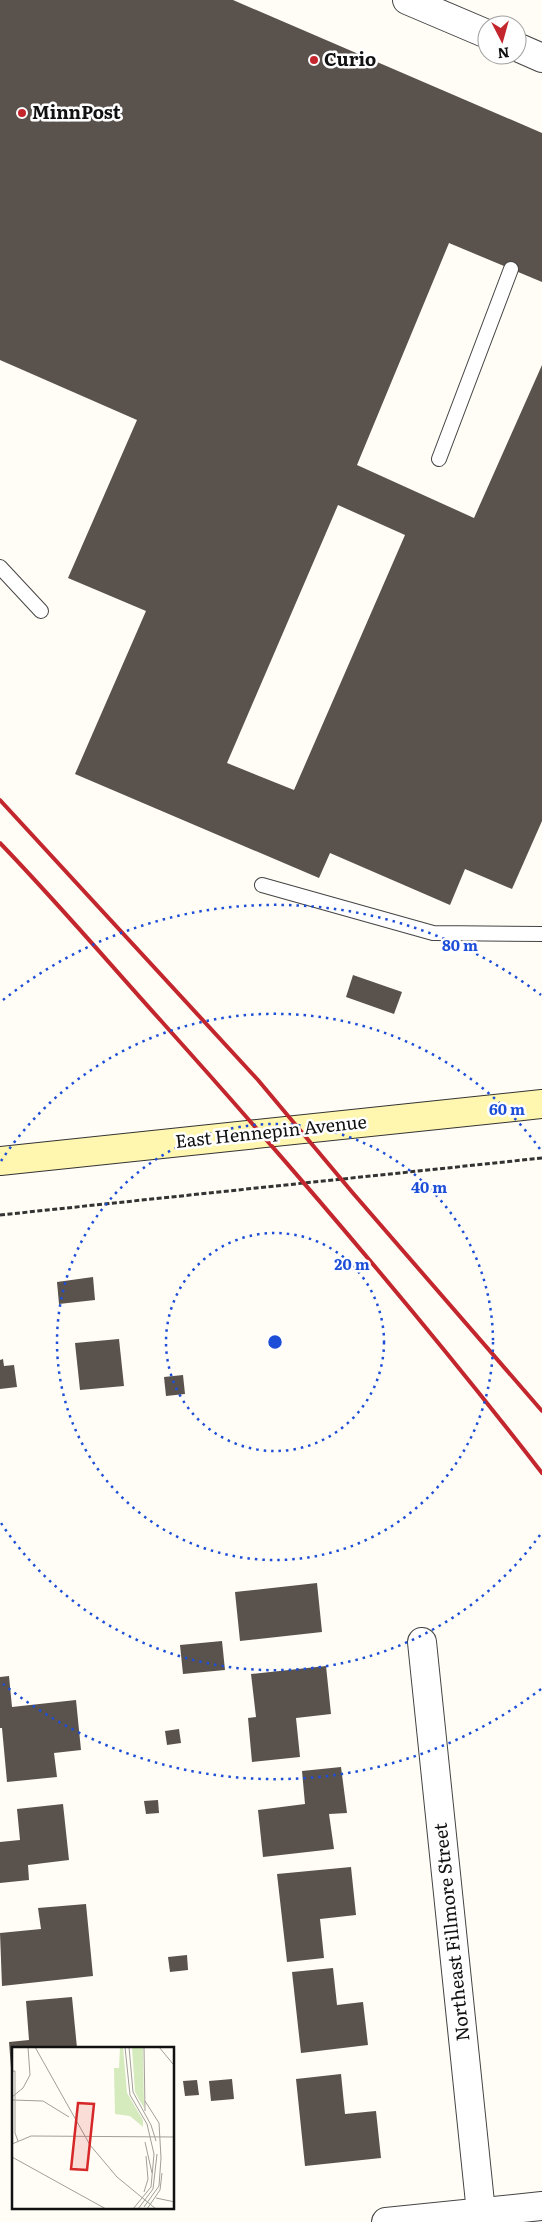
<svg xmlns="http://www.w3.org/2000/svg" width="542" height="2222" viewBox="0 0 542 2222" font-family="Literata,serif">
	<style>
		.building { fill: #5a524d; fill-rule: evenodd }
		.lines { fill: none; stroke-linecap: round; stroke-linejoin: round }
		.lane-casing { stroke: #444; stroke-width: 16 }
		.street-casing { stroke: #444; stroke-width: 30 }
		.secondary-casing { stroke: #333; stroke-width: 30 }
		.path { stroke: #333; stroke-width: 3; stroke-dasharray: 5 2.5; stroke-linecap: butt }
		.lane { stroke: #fff; stroke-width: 14 }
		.street { stroke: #fff; stroke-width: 28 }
		.secondary { stroke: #fff6b0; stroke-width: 28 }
		.rail { stroke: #c4262e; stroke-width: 4 }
		.ring { fill: none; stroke: #1d4ed8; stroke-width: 2.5; stroke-dasharray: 2.5 5 }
		.poi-dot { fill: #c4262e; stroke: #fff; stroke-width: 2 }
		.labels { text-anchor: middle; stroke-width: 5; stroke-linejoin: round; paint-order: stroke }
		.poi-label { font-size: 18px; font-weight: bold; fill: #111; stroke: #fff; text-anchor: start }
		.street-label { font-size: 18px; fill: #111; stroke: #fff }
		.inset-road { fill: none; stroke: #a09f9a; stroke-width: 1 }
		.view { fill: #d62828; fill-opacity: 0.15; stroke: #d62828; stroke-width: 2.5 }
		.inset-edge { fill: none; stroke: #111; stroke-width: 2.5 }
		.centre { fill: #1d4ed8; stroke: #fff; stroke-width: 2.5 }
		.ring-label { font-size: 15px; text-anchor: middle; font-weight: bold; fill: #1d4ed8; stroke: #fff; stroke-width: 5; stroke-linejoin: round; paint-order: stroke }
	</style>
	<rect width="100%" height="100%" fill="#fffdf5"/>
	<!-- building -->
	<g class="building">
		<path d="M0,0H233L542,133V282L449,243L357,465L474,518L542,365V821L512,889L465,869L450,905L330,853L319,878L75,774L146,611L68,578L137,420L0,360ZM338,505L405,535L294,790L227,763Z"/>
		<path d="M353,975L402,992L394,1014L346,997Z"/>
		<path d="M93,1277L95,1300L59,1304L57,1282Z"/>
		<path d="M119,1339L124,1386L80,1390L75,1343Z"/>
		<path d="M3,1359L4,1366L14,1365L17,1387L0,1389V1360Z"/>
		<path d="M183,1375L185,1394L166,1396L164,1377Z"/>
		<path d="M317,1583L322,1632L240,1641L235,1592Z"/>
		<path d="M222,1641L225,1670L183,1674L180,1645Z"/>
		<path d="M326,1666L331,1714L296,1718L300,1757L252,1762L248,1718L256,1717L251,1674Z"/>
		<path d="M9,1676L12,1707L76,1700L81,1750L54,1753L57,1777L7,1782L2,1728H0V1677Z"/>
		<path d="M179,1729L181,1743L167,1745L165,1731Z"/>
		<path d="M341,1767L347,1813L329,1814L334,1849L263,1857L258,1810L305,1804L302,1771Z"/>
		<path d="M158,1800L159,1813L146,1814L144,1801Z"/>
		<path d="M63,1804L69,1860L28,1865L29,1880L0,1883V1842L20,1840L17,1809Z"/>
		<path d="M351,1867L356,1915L320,1919L324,1958L287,1962L277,1874Z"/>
		<path d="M86,1904L93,1976L2,1986L0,1933L41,1929L38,1908Z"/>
		<path d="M187,1955L188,1970L170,1972L168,1957Z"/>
		<path d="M333,1968L337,2005L363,2002L368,2045L301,2053L292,1972Z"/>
		<path d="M72,1997L77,2048H14L12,2081L9,2042L29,2040L26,2001Z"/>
		<path d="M341,2074L345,2114L376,2111L381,2158L305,2166L296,2079Z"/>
		<path d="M232,2079L234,2099L211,2101L209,2081Z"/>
		<path d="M197,2080L199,2095L185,2096L183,2081Z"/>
	</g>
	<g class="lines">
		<defs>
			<g id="lane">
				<path d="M439,459L511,269"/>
				<path d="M0,567L41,611"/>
				<path d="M262,885L433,933L542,934"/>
			</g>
			<g id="street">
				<path d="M407,0L487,34"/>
				<path d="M517,47L542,58"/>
				<path d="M422,1642L482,2222"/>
				<path d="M386,2222L542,2206"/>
			</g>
			<path id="secondary" d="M0,1161L542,1104"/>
		</defs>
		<!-- lane casing -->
		<use href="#lane" class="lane-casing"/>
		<!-- street casing -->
		<use href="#street" class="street-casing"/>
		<!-- secondary casing -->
		<use href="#secondary" class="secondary-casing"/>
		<!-- path -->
		<path class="path" d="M0,1215L542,1158"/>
		<!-- lane -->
		<use href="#lane" class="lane"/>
		<!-- street -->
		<use href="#street" class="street"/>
		<!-- secondary -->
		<use href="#secondary" class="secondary"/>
		<!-- rail -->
		<g class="rail">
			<path d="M0,800L258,1080L352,1192L542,1411"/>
			<path d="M0,843C56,901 109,963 163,1023C294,1169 422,1318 542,1473"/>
		</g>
	</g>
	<!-- distance rings -->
	<g class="ring">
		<circle cx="275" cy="1342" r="109"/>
		<circle cx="275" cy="1342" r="218"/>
		<path d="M540 1535A328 328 0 0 1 1 1523M1 1161A328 328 0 0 1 540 1149"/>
		<path d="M541 1689A437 437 0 0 1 3 1684M3 1000A437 437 0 0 1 541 995"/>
	</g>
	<!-- markers -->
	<g class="poi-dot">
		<circle cx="314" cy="60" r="5"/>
		<circle cx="22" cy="113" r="5"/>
	</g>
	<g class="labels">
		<!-- poi labels -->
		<g class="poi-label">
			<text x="324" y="66">Curio</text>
			<text x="32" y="119">MinnPost</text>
		</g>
		<!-- street labels -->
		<g class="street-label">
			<text transform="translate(271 1132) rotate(-6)" y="6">East Hennepin Avenue</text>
			<text transform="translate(452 1932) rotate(-96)" y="6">Northeast Fillmore Street</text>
		</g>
	</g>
	<!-- overview -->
	<g transform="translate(12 2047)">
		<rect width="162" height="162" fill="#fffdf5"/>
		<path d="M108,0H111L115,46L131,73V80L118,69L103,67L102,21H107ZM120,0H131L132,61L123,45Z" fill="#d5ebbd"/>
		<path class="inset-road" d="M23,0L78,98L105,130L144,162M113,0L118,48L135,77L142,107L139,140L121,162M117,0L121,45L139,78L144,94M132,0L133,64M147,0L161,17M0,24H3V86L6,94M0,50L11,41L18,28L16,0M0,53L31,54L57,70M133,54L147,76L149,111M133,95L140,126M0,97L19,89L163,90M0,110L94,162M132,145L136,132L134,109M144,151L163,155M132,160L147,139L149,111M126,162L141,142L145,107M135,162L148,143L150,126"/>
		<path class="view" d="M66,56L82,57L75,123L59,122Z"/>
		<rect width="162" height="162" class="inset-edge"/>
	</g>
	<circle cx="275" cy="1342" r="8" class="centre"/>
	<g class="ring-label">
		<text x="460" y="951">80 m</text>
		<text x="507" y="1115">60 m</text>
		<text x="429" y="1193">40 m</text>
		<text x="352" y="1270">20 m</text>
	</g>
	<!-- north arrow -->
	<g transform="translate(502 40) rotate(174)"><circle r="24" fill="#ffffff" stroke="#a0a0a0"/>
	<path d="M0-4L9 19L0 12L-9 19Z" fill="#c4262e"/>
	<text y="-8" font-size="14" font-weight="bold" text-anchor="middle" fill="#111111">N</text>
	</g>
</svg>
